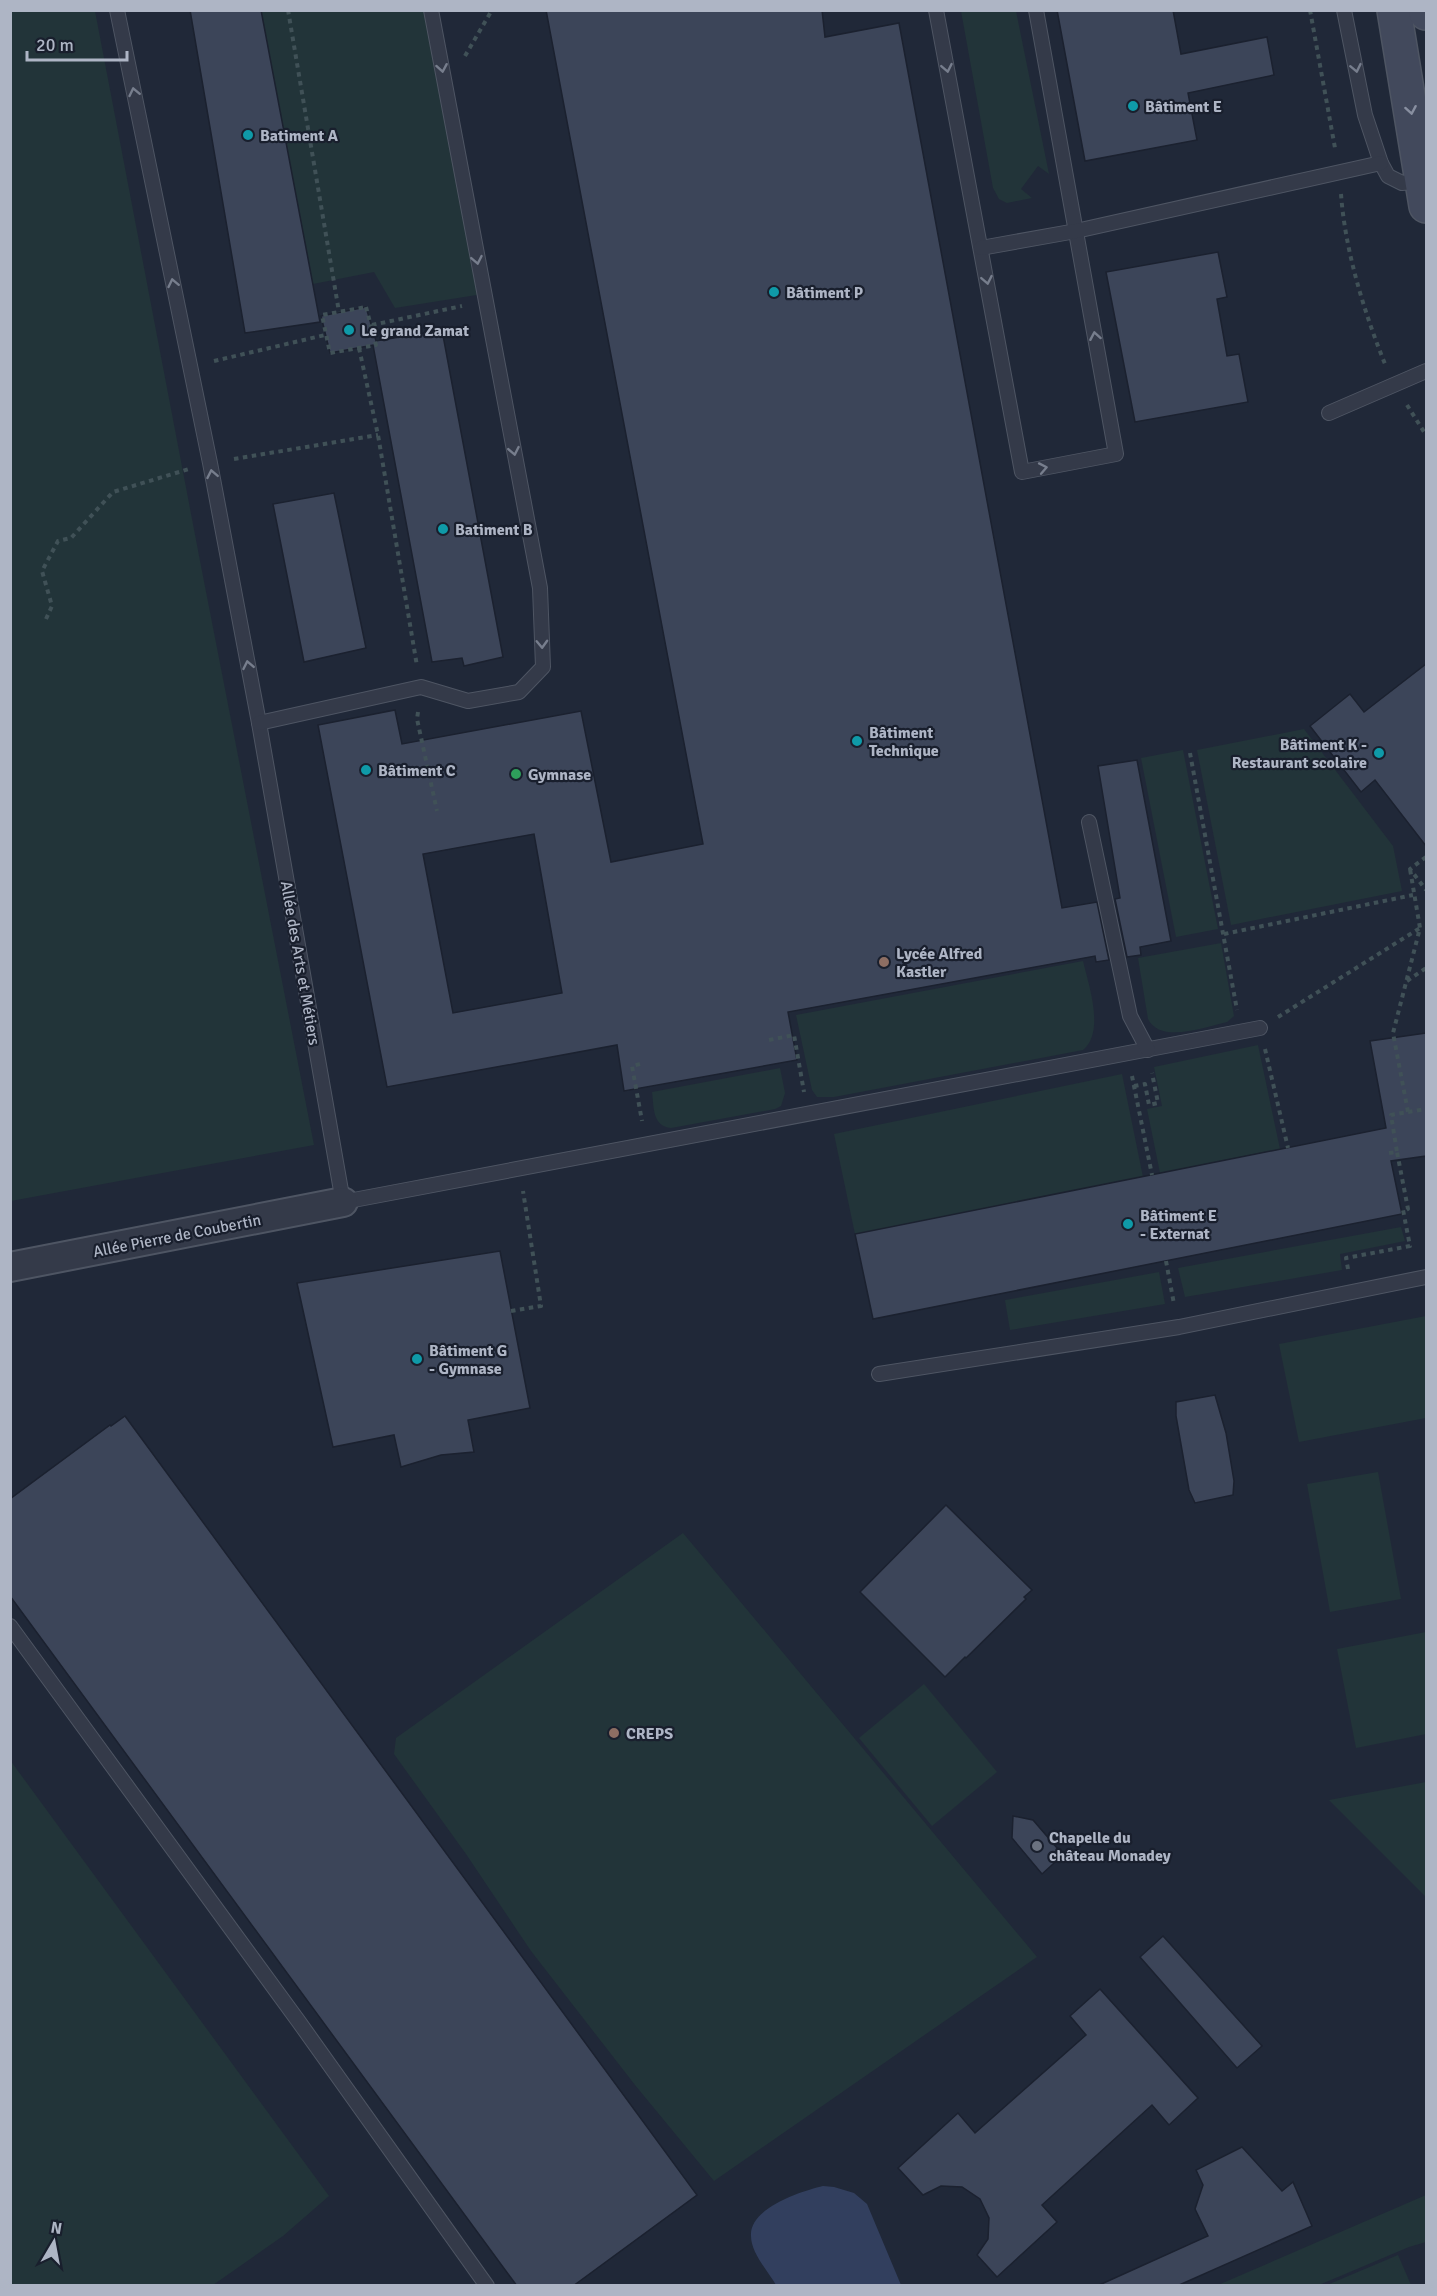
<svg xmlns="http://www.w3.org/2000/svg" width="1437" height="2296" viewBox="0 0 1437 2296" font-family="Signika,sans-serif">
	<style>
		.green { fill: #223439 }
		.water { fill: #323f5e }
		.building { fill: #3c4559; stroke: #1b212f; stroke-width: 1.5; fill-rule: evenodd }
		.lines { fill: none; stroke-linecap: round; stroke-linejoin: round }
		.lane-casing { stroke: #4e5563; stroke-width: 16 }
		.street-casing { stroke: #4e5563; stroke-width: 32 }
		.secondary-casing { stroke: #4e5563; stroke-width: 36 }
		.path { stroke: #405157; stroke-width: 4; stroke-dasharray: 4.5 4.5; stroke-linecap: butt }
		.lane { stroke: #343a49; stroke-width: 14 }
		.street { stroke: #343a49; stroke-width: 28 }
		.secondary { stroke: #42495c; stroke-width: 33 }
		.oneway { stroke: #777e8d }
		.oneway2 { stroke: #888fa0 }
		.culture-dot { fill: #0f9aa8; stroke: #191f2d; stroke-width: 2 }
		.leisure-dot { fill: #2e9e5b; stroke: #191f2d; stroke-width: 2 }
		.education-dot { fill: #8d6e63; stroke: #191f2d; stroke-width: 2 }
		.worship-dot { fill: #6b7280; stroke: #191f2d; stroke-width: 2 }
		.labels { text-anchor: middle; stroke-width: 4.5; stroke-linejoin: round; paint-order: stroke }
		.poi-label { font-size: 16px; font-weight: bold; fill: #aeb5c5; stroke: #191f2d; text-anchor: start }
		.street-label { font-size: 16px; fill: #aeb5c5; stroke: #191f2d }
	</style>
	<rect width="100%" height="100%" fill="#202838"/>
	<!-- green -->
	<g class="green">
		<path d="M11,10L95,11L201,566L314,1145L11,1201Z"/>
		<path d="M261,11H428L483,294L395,308L374,272L313,284Z"/>
		<path d="M961,11H1016L1049,174L1038,166L1021,189L1032,198L1007,203L999,199L993,188Z"/>
		<path d="M1304,729L1393,846L1402,891L1231,925L1197,750Z"/>
		<path d="M1183,750L1218,929L1176,937L1141,758Z"/>
		<path d="M1221,943L1234,1016L1227,1022C1206,1027 1160,1044 1148,1019L1138,958Z"/>
		<path d="M1083,961C1089,986 1105,1032 1083,1050L834,1097H817L812,1090L796,1015Z"/>
		<path d="M1258,1045L1280,1149L1160,1173L1147,1109L1162,1106L1154,1067Z"/>
		<path d="M780,1068L785,1093L781,1106L775,1109L671,1128C652,1126 654,1107 652,1092Z"/>
		<path d="M1122,1074L1143,1177L855,1234L834,1134Z"/>
		<path d="M1401,1227L1405,1241L1340,1254L1342,1270L1185,1297L1178,1268Z"/>
		<path d="M1159,1272L1165,1304L1010,1330L1005,1300Z"/>
		<path d="M1426,1316V1418L1299,1442L1279,1344Z"/>
		<path d="M1378,1472L1401,1599L1330,1612L1307,1484Z"/>
		<path d="M683,1533L1037,1957L714,2181L635,2085L531,1951L466,1854L394,1754L396,1738Z"/>
		<path d="M1426,1632V1734L1356,1748L1337,1649Z"/>
		<path d="M924,1684L997,1772L932,1826L859,1738Z"/>
		<path d="M10,1760L329,2196L283,2236L213,2285H11Z"/>
		<path d="M1426,1782V1897L1329,1800Z"/>
		<path d="M1426,2195V2242L1409,2247L1319,2285H1218Z"/>
		<path d="M1398,2255L1411,2285H1327Z"/>
	</g>
	<!-- water -->
	<path class="water" d="M823,2186L834,2187L854,2193L867,2204L901,2285H776C768,2271 751,2253 751,2236C749,2208 802,2191 823,2186Z"/>
	<!-- building -->
	<g class="building">
		<path d="M190,10H261L320,322L245,333Z"/>
		<path d="M546,10H822L825,37L899,23L1062,908L1097,902L1109,960L1096,962L1095,956L788,1012L797,1060L624,1091L617,1045L387,1087L318,725L395,710L402,744L581,711L611,862L703,844ZM534,834L562,993L453,1013L423,854Z"/>
		<path d="M1057,10H1173L1181,54L1267,37L1274,75L1188,93L1197,140L1085,161Z"/>
		<path d="M1218,252L1227,297L1217,299L1227,356L1239,354L1248,402L1135,422L1106,272Z"/>
		<path d="M366,307L376,341L442,330L503,657L464,666L462,658L432,662L373,345L330,353L321,316Z"/>
		<path d="M334,493L366,648L304,662L273,504Z"/>
		<path d="M1426,664V846L1375,780L1361,792L1310,726L1350,694L1364,712Z"/>
		<path d="M1137,760L1171,941L1140,947L1141,955L1127,957L1115,899L1120,898L1098,766Z"/>
		<path d="M1426,1033V1156L1391,1161L1402,1214L873,1319L855,1234L1386,1128L1370,1041Z"/>
		<path d="M500,1251L530,1408L468,1420L474,1452L441,1455L401,1467L394,1435L333,1447L297,1283Z"/>
		<path d="M1215,1395L1226,1433L1234,1481L1233,1495L1195,1503L1189,1490L1176,1416V1402Z"/>
		<path d="M125,1416L697,2195L573,2286H517L10,1596V1499L110,1425L111,1426Z"/>
		<path d="M946,1505L1032,1590L1024,1597L1026,1599L966,1658L965,1657L945,1677L860,1592Z"/>
		<path d="M1013,1816L1033,1820L1063,1855L1042,1874L1012,1838Z"/>
		<path d="M1163,1936L1262,2046L1237,2068L1140,1957Z"/>
		<path d="M1100,1989L1198,2098L1169,2125L1152,2105L1042,2205L1057,2222L997,2277L977,2255L988,2239L989,2218L980,2199L962,2187L941,2186L923,2195L898,2168L958,2113L975,2133L1086,2035L1070,2016Z"/>
		<path d="M1242,2147L1282,2191L1293,2182L1312,2226L1177,2286H1097L1208,2236L1195,2209L1203,2185L1196,2170Z"/>
	</g>
	<g class="lines">
		<defs>
			<g id="lane">
				<path d="M117,10L210,463L259,723L343,1202L1260,1028"/>
				<path d="M936,10L1022,472L1116,454L1036,10"/>
				<path d="M1344,10L1365,115L1381,163L1388,176L1402,183L1422,181"/>
				<path d="M981,248L1076,231L1381,163"/>
				<path d="M1329,413L1426,371"/>
				<path d="M259,723L421,687L468,701L519,692L543,667L540,588L431,10"/>
				<path d="M1089,822L1130,1016L1148,1050"/>
				<path d="M879,1374L1179,1327L1426,1277"/>
				<path d="M10,1626L299,2022L487,2286"/>
			</g>
			<path id="street" d="M10,1267L343,1202"/>
			<g id="secondary">
				<path d="M1394,10L1426,206"/>
				<path d="M1426,10V13"/>
			</g>
		</defs>
		<!-- lane casing -->
		<use href="#lane" class="lane-casing"/>
		<!-- street casing -->
		<use href="#street" class="street-casing"/>
		<!-- secondary casing -->
		<use href="#secondary" class="secondary-casing"/>
		<!-- path -->
		<g class="path">
			<path d="M288,10L339,312"/>
			<path d="M1310,10L1335,148"/>
			<path d="M465,56L492,10"/>
			<path d="M1341,194C1345,250 1364,312 1385,364"/>
			<path d="M366,307L376,345L330,353L322,315Z"/>
			<path d="M372,325L462,306"/>
			<path d="M359,348L378,435L417,666"/>
			<path d="M214,361L325,335"/>
			<path d="M1407,405L1426,435"/>
			<path d="M234,459L378,435"/>
			<path d="M46,619L52,606L42,571L58,541L71,538L113,492L189,469"/>
			<path d="M418,712L417,719L437,811"/>
			<path d="M1190,753L1237,1010"/>
			<path d="M1426,857L1410,869L1426,890"/>
			<path d="M1224,934L1413,895"/>
			<path d="M1407,981L1426,968"/>
			<path d="M1278,1017L1420,928"/>
			<path d="M769,1040L794,1035L804,1092"/>
			<path d="M1265,1049L1288,1148"/>
			<path d="M640,1064L632,1066L642,1121"/>
			<path d="M1132,1076L1152,1175"/>
			<path d="M1134,1086L1145,1084L1149,1105L1158,1103L1152,1073"/>
			<path d="M1408,1112L1426,1109"/>
			<path d="M1389,1153L1397,1152L1391,1115L1408,1112L1393,1033L1420,928L1410,869"/>
			<path d="M1166,1261L1174,1304"/>
			<path d="M1348,1269L1346,1258L1410,1246L1403,1210L1408,1209L1397,1152"/>
			<path d="M511,1311L541,1306L523,1191"/>
		</g>
		<!-- lane -->
		<use href="#lane" class="lane"/>
		<!-- street -->
		<use href="#street" class="street"/>
		<!-- secondary -->
		<use href="#secondary" class="secondary"/>
	</g>
	<!-- one-way arrows -->
	<defs><path id="oneway-chevron" d="M-2-3.5L2.5 0L-2 3.5" fill="none" stroke-width="1.6" stroke-linecap="round" stroke-linejoin="round" transform="scale(1.5)"/></defs>
	<g class="oneway">
		<use href="#oneway-chevron" transform="translate(442 68) rotate(80)"/>
		<use href="#oneway-chevron" transform="translate(947 68) rotate(79)"/>
		<use href="#oneway-chevron" transform="translate(1356 68) rotate(78)"/>
		<use href="#oneway-chevron" transform="translate(134 92) rotate(-102)"/>
		<use href="#oneway-chevron" transform="translate(477 260) rotate(79)"/>
		<use href="#oneway-chevron" transform="translate(987 280) rotate(79)"/>
		<use href="#oneway-chevron" transform="translate(173 283) rotate(-102)"/>
		<use href="#oneway-chevron" transform="translate(1095 336) rotate(-100)"/>
		<use href="#oneway-chevron" transform="translate(514 451) rotate(79)"/>
		<use href="#oneway-chevron" transform="translate(1043 468) rotate(-11)"/>
		<use href="#oneway-chevron" transform="translate(212 474) rotate(-101)"/>
		<use href="#oneway-chevron" transform="translate(542 644) rotate(88)"/>
		<use href="#oneway-chevron" transform="translate(248 665) rotate(-101)"/>
	</g>
	<use class="oneway2" href="#oneway-chevron" transform="translate(1411 110) rotate(80)"/>
	<!-- markers -->
	<g class="culture-dot">
		<circle cx="1133" cy="106" r="6"/>
		<circle cx="248" cy="135" r="6"/>
		<circle cx="774" cy="292" r="6"/>
		<circle cx="349" cy="330" r="6"/>
		<circle cx="443" cy="529" r="6"/>
		<circle cx="857" cy="741" r="6"/>
		<circle cx="1379" cy="753" r="6"/>
		<circle cx="366" cy="770" r="6"/>
		<circle cx="1128" cy="1224" r="6"/>
		<circle cx="417" cy="1359" r="6"/>
	</g>
	<circle class="leisure-dot" cx="516" cy="774" r="6"/>
	<g class="education-dot">
		<circle cx="884" cy="962" r="6"/>
		<circle cx="614" cy="1733" r="6"/>
	</g>
	<circle class="worship-dot" cx="1037" cy="1846" r="6"/>
	<g class="labels">
		<!-- poi labels -->
		<g class="poi-label">
			<text x="1145" y="112">Bâtiment E</text>
			<text x="260" y="141">Batiment A</text>
			<text x="786" y="298">Bâtiment P</text>
			<text x="361" y="336">Le grand Zamat</text>
			<text x="455" y="535">Batiment B</text>
			<text x="869" y="738">Bâtiment<tspan x="869" dy="18">Technique</tspan></text>
			<text x="1367" y="750" text-anchor="end">Bâtiment K -<tspan x="1367" dy="18">Restaurant scolaire</tspan></text>
			<text x="378" y="776">Bâtiment C</text>
			<text x="528" y="780">Gymnase</text>
			<text x="896" y="959">Lycée Alfred<tspan x="896" dy="18">Kastler</tspan></text>
			<text x="1140" y="1221">Bâtiment E<tspan x="1140" dy="18">- Externat</tspan></text>
			<text x="429" y="1356">Bâtiment G<tspan x="429" dy="18">- Gymnase</tspan></text>
			<text x="626" y="1739">CREPS</text>
			<text x="1049" y="1843">Chapelle du<tspan x="1049" dy="18">château Monadey</tspan></text>
		</g>
		<!-- street labels -->
		<g class="street-label">
			<text transform="translate(301 963) rotate(80)" y="6">Allée des Arts et Métiers</text>
			<text transform="translate(177 1235) rotate(-11)" y="6">Allée Pierre de Coubertin</text>
		</g>
	</g>
	<!-- border -->
	<rect width="1437" height="2296" fill="none" stroke="#aeb5c5" stroke-width="24"/>
	<!-- north arrow -->
	<g transform="translate(54 2242) rotate(10)" stroke="#191f2d" stroke-width="4.5" paint-order="stroke">
	<path d="M0-4.5L10 22L0 15L-10 22Z" fill="#aeb5c5"/>
	<text y="-9" font-size="16" font-weight="bold" text-anchor="middle" fill="#aeb5c5">N</text>
	</g>
	<!-- scale -->
	<path d="M27 51v9h100v-9" fill="none" stroke="#aeb5c5" stroke-width="3"/>
	<text x="36" y="51" font-size="18" fill="#aeb5c5" stroke="#191f2d" stroke-width="4.5" paint-order="stroke">20 m</text>
</svg>
